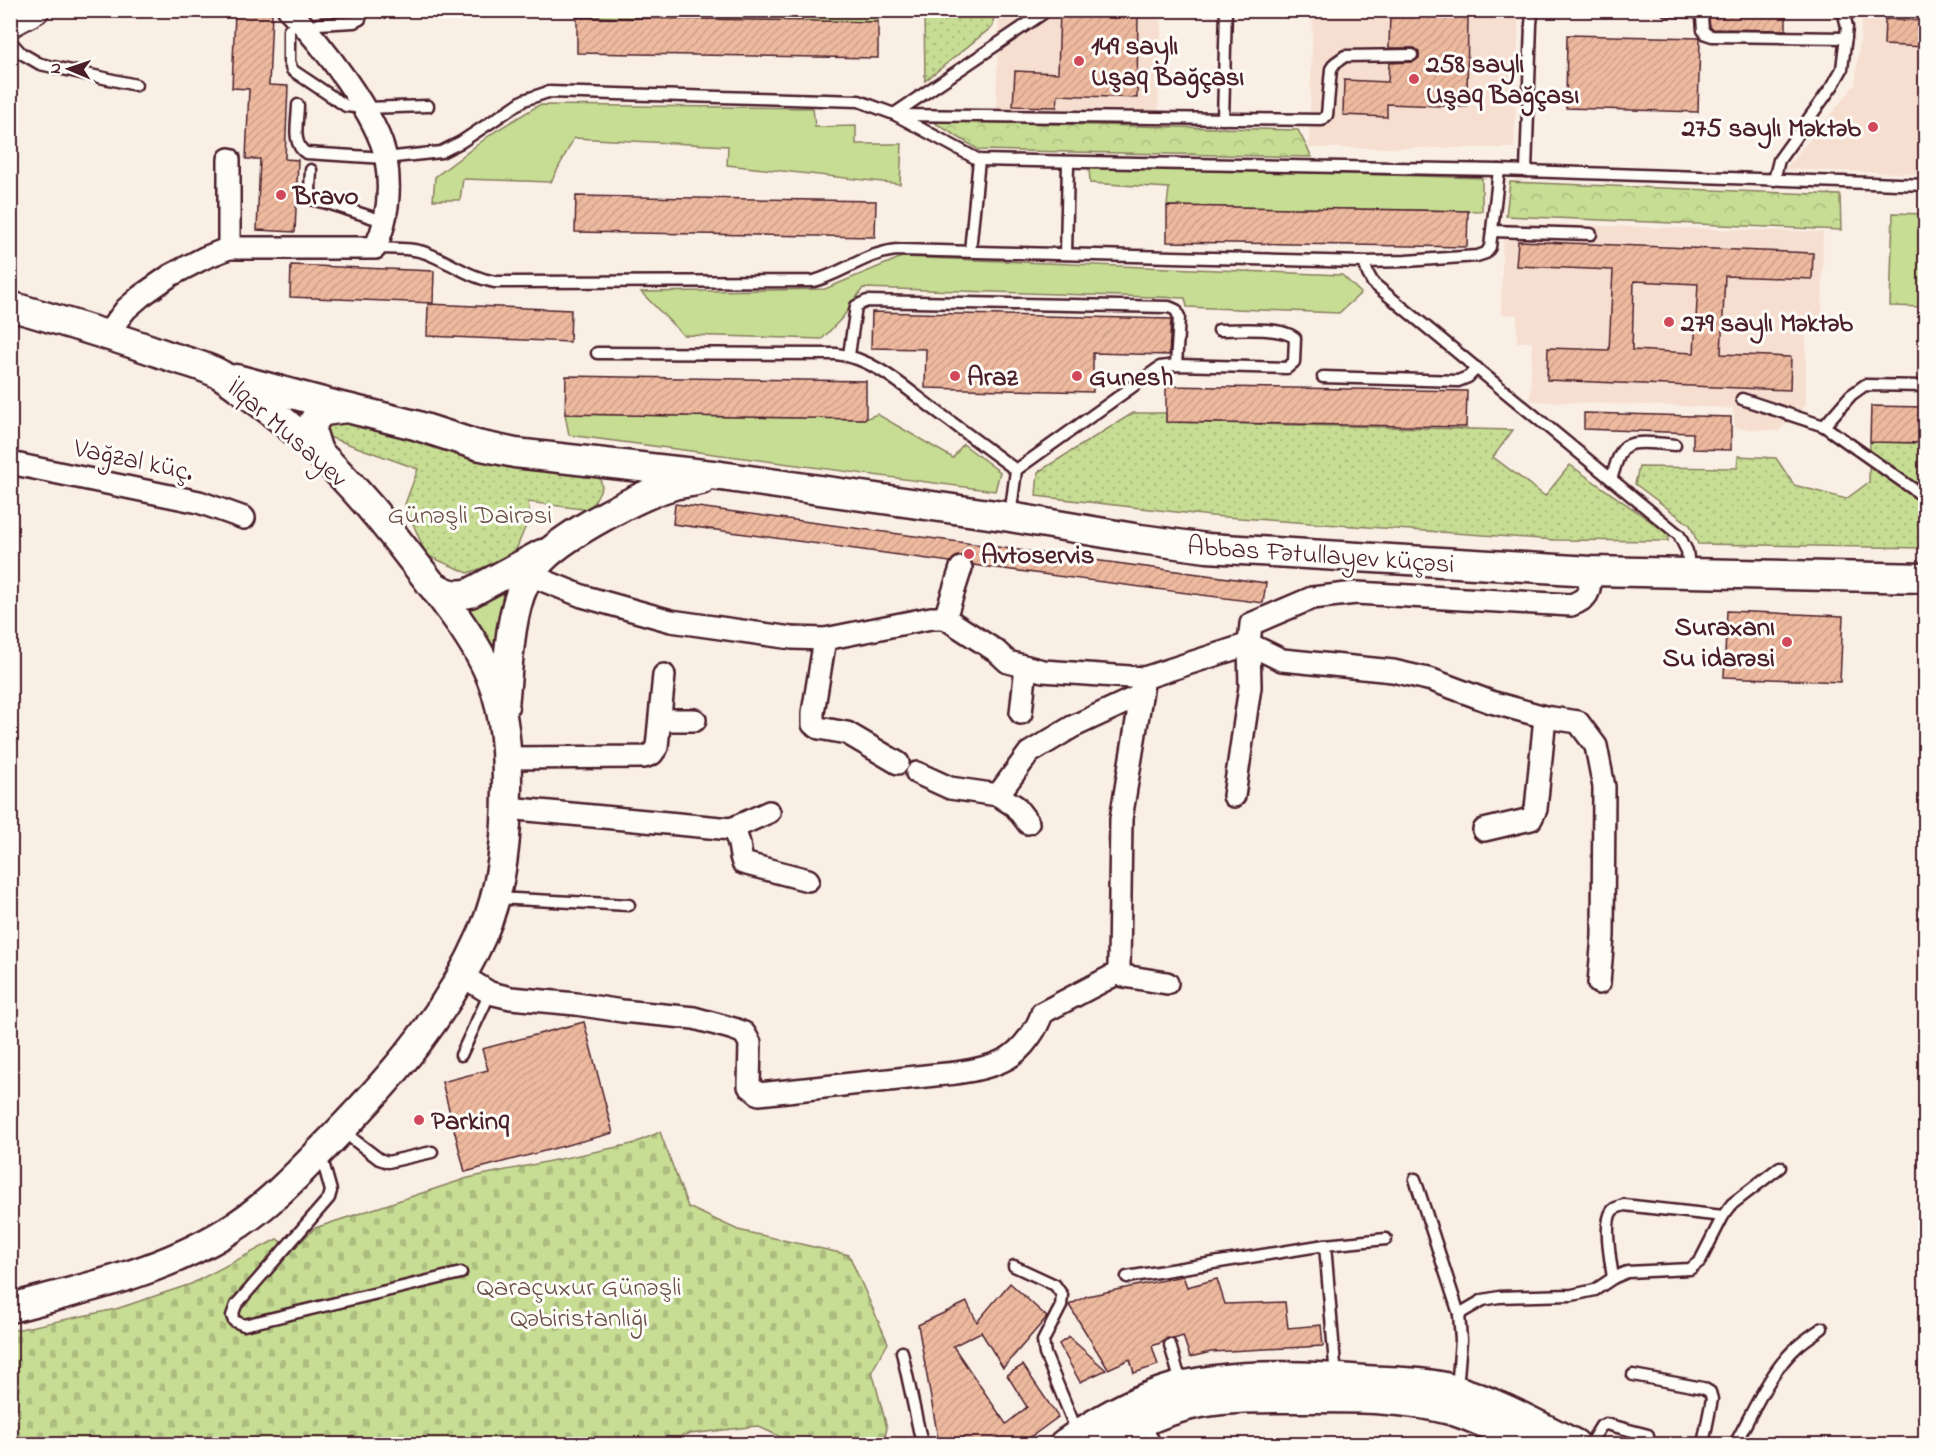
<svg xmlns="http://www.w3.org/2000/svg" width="1936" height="1455" viewBox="0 0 1936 1455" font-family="'Indie Flower',sans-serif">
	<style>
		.built { fill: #f6dfd0 }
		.grass { fill: #c6dd93; stroke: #887e5f; stroke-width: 1.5 }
		.forest { fill: url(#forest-crowns); stroke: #887e5f; stroke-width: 1.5 }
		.cemetery { fill: url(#cemetery-stones); stroke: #887e5f; stroke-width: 1.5 }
		.park { fill: url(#park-dots); stroke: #887e5f; stroke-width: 1.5 }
		.building { fill: url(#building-hatch); stroke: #4a1f2b; stroke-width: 1.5; fill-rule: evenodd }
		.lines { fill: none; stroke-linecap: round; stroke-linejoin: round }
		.service-casing { stroke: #4a1f2b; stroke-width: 15 }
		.minor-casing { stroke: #4a1f2b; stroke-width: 26 }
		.tertiary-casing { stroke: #4a1f2b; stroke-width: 30 }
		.secondary-casing { stroke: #4a1f2b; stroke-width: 33 }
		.service { stroke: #fdfcf7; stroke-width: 10 }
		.minor { stroke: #fdfcf7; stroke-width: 21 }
		.tertiary { stroke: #fdfcf7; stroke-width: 26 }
		.secondary { stroke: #fdfcf7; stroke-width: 28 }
		.poi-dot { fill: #d1495b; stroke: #fdfcf7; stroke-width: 2 }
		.labels { text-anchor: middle; stroke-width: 6; stroke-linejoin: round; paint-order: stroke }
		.poi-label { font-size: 27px; font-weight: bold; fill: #4a1f2b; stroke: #fdfcf7; text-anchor: start }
		.street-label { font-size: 27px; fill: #4a1f2b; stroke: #fdfcf7 }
		.park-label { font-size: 27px; fill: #694e45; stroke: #fdfcf7 }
	</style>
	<defs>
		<pattern id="forest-crowns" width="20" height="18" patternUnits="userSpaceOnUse" patternTransform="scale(1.5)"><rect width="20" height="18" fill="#c6dd93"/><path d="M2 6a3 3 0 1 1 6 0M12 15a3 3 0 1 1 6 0" fill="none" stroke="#acbd7f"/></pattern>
		<pattern id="cemetery-stones" width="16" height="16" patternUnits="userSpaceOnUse" patternTransform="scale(1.5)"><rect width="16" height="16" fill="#c6dd93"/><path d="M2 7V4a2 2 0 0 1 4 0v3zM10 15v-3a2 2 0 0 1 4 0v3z" fill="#acbd7f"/></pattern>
		<pattern id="park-dots" width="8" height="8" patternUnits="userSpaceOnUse" patternTransform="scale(1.5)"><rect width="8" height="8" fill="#c6dd93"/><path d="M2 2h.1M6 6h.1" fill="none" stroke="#acbd7f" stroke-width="1.8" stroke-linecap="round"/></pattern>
		<pattern id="building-hatch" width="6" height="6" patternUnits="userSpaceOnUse" patternTransform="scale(1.5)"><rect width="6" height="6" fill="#eeba9f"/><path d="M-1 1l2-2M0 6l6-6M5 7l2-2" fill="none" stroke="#ce9f89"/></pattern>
	</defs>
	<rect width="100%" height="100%" fill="#faefe5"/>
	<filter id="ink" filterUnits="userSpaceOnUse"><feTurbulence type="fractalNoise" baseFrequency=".0167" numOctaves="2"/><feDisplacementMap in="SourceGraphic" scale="12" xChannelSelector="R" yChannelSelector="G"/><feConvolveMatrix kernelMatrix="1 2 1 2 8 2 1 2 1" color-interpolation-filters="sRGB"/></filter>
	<g filter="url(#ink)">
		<!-- built -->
		<g class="built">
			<path d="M999,11H1162L1158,113L996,111Z"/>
			<path d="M1313,11H1519L1514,148H1309Z"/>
			<path d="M1863,11H1925V174L1785,169L1855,85Z"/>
			<path d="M1503,223L1823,232L1822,330L1806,331V405L1779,431L1735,428L1733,408L1530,401L1532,342H1517V315L1501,314Z"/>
		</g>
		<!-- grass -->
		<g class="grass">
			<path d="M578,10L879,11L878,22L577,17Z"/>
			<path d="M539,105L813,108L815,127L856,126V144H902L900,184L727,165L728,146L574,138L551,182L463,179L460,200H433L435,177L494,132Z"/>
			<path d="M1089,166L1482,178V211L1167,206L1169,188L1090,183Z"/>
			<path d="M1893,213L1925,214V307L1890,306Z"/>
			<path d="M902,257L1342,275L1361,293L1339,313L1187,307L1185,298L863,288L843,317L822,339L683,335L641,292L825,289Z"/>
			<path d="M565,414L865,419L877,414L953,458L963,444L1000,472L995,491L569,435Z"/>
			<path d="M516,576L501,659L465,608Z"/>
		</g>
		<!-- forest -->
		<g class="forest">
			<path d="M932,121L1298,130L1312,157L979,150Z"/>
			<path d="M1510,182L1840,195L1841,230L1506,216Z"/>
		</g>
		<!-- cemetery -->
		<path class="cemetery" d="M660,1132L688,1207L738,1230L849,1255L888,1343L872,1371L887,1428L884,1441L862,1444H796L757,1426L682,1435L684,1444H11L10,1331L116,1309L191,1284L277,1239L292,1250L315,1228L468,1178L632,1144Z"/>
		<!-- park -->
		<g class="park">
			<path d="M924,11H994L993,26L925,81Z"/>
			<path d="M1133,413H1166V422L1513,430L1493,457L1545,496L1570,465L1669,534L1668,541L1555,540L1211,516L1036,496L1038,472Z"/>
			<path d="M343,419L599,473L602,487L590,510L528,502L530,516L513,557L468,573L426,555L405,504L418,469L326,436L329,424Z"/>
			<path d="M1870,442L1925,443V548L1698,544L1690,525L1635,484L1639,467L1737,468L1738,456L1776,458L1794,485L1846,499L1869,482Z"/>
		</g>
		<!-- building -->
		<g class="building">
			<path d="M1060,10H1138L1137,98L1058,95L1057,107L1013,106L1015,71L1058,73Z"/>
			<path d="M1427,10H1468L1467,107L1387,104V117L1343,115L1344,80L1388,82L1389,63L1413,62L1419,58V52L1415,48H1389L1390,13L1427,14Z"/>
			<path d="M1708,10H1786V30L1713,29L1710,27Z"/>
			<path d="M235,12L272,13L269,85L288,86L285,159L298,160L295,232L257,230L260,159H246L249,89L232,88Z"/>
			<path d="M577,17L878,22V58L577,53Z"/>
			<path d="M1885,19L1926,21V47L1884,45Z"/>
			<path d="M1567,35L1700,38L1698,112L1566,108Z"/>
			<path d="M576,196L876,201L875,237L575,232Z"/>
			<path d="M1167,206L1468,211L1467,247L1167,242Z"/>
			<path d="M1518,241L1813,253L1812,279L1725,276L1721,354L1791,357L1790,390L1547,380L1548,348L1609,350L1613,270L1516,266ZM1634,281L1698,284L1694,353L1632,350Z"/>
			<path d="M291,265L434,271L433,303L290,297Z"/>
			<path d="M428,304L571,310L570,342L427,336Z"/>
			<path d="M872,312L1171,319L1169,355L1093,353V392L925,388L926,349L871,348Z"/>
			<path d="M566,376L866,381V419L565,414Z"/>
			<path d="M1166,386L1467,391L1466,427L1166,422Z"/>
			<path d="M1871,406L1926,407V443L1870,442Z"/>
			<path d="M1584,413L1731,417V450L1693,449V433L1584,429Z"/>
			<path d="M675,504L1266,583L1263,603L973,565L970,559L964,556H958L950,562L673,524Z"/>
			<path d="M1727,611L1843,616L1840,682L1724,677Z"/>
			<path d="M584,1022L613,1133L465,1172L442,1082L488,1070L482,1049Z"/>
			<path d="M1183,1276L1187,1287L1217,1279L1225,1304L1285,1302L1288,1328L1321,1325L1323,1346L1211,1352L1190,1357L1183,1336L1174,1339L1167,1338L1163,1342L1152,1346L1158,1365L1134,1373L1130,1359L1108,1369L1069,1305L1087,1296Z"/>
			<path d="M1010,1283L1047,1317L1003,1368L981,1332L953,1346L1006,1424L1027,1407L1007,1375L1023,1365L1058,1417L1021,1444H939L918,1325L967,1302L977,1322Z"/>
			<path d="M1069,1337L1106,1370L1080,1382L1059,1344Z"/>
		</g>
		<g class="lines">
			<defs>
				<g id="service">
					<path d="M1667,10L1697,12L1702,17L1703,30L1706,34L1712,36L1846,38"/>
					<path d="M1844,12L1859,10"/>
					<path d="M308,29L318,24L354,22L360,19L362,10"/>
					<path d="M289,30V61L292,70L346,106L364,108L428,106"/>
					<path d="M10,41L21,53L40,64L136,85"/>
					<path d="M298,105C298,120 291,144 306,153L385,158L441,152L461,142L524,100L548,92L859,101L894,114L979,160L1499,170L1926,185"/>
					<path d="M894,114L1042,14"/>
					<path d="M897,115L1322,120L1327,115L1331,69L1335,63L1345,56L1412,55"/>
					<path d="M1223,119L1226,10"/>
					<path d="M311,170L310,190L314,200L331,204L386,222"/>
					<path d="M1526,171L1531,24L1532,15L1535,10"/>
					<path d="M1774,180L1779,160L1833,85L1842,69L1847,27L1843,10"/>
					<path d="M1492,231L1591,234"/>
					<path d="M375,248C393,249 414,247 431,255C453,264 471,278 495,282L814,281C843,273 871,250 901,250L1364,262L1368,274L1373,283L1679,535L1687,551L1690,573"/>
					<path d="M970,251L979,160"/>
					<path d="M1066,254L1068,163"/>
					<path d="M1364,262L1406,261L1477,256L1486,253L1490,247L1499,170"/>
					<path d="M597,353L836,354C874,358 905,388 935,410C962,430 989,450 1016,470L1010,517"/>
					<path d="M849,355L856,306L867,301L1169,307L1176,310L1179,317L1176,365"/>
					<path d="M1323,377L1458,381L1468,377L1477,368"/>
					<path d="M1742,399L1824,426L1926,498"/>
					<path d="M1824,426L1851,395L1865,385L1926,386"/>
					<path d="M1016,470L1160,367L1176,365L1287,368L1294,362L1295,338C1281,326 1238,330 1219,330"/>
					<path d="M1611,479C1615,469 1617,455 1624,448C1631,439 1664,444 1675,445"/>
					<path d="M498,898L629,905"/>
					<path d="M461,1055L490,993"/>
					<path d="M341,1130L379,1159L388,1162L432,1152"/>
					<path d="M321,1155L331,1191L329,1198L236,1305L232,1316L234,1321L244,1325L461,1273"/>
					<path d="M1415,1179L1459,1314"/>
					<path d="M1325,1245L1386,1239"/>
					<path d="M1014,1266L1055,1285L1062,1295L1061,1306L1043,1341L1045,1354L1078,1434"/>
					<path d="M1127,1277L1325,1245L1336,1377"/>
					<path d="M1613,1278C1611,1263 1603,1223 1612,1211C1615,1207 1619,1207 1624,1205L1723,1216"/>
					<path d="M1170,1345L1182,1386"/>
					<path d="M902,1352L922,1444"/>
					<path d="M1633,1375L1703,1388L1710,1392L1712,1399L1703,1444"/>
					<path d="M1457,1390L1461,1340L1459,1314L1483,1300L1499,1297L1572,1295L1595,1290L1613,1278L1627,1272L1690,1269L1700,1261L1723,1216L1732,1204L1780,1167"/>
					<path d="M1144,1424L1156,1444"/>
					<path d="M1590,1444L1601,1426L1606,1424L1648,1435"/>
					<path d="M1735,1444C1753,1412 1770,1370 1799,1345C1806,1339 1814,1334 1822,1328"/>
				</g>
				<g id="minor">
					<path d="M229,248V159"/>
					<path d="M107,334L126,309L141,296L171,275L204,258L229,248H375C388,221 391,189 386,159C378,115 320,42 289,10"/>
					<path d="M10,463L199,502L244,518"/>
					<path d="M530,575L582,596L671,621L792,638L825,639L931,618H945L996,651L1008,662L1043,671L1144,678L1249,644L1251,624L1312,598L1356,593L1571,605C1591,598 1589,591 1591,571"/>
					<path d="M945,618L961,568"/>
					<path d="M825,639L813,713V724L819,728L847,733L898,763"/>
					<path d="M1144,678L1121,819L1119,967L1120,972L1124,976L1167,983"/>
					<path d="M1021,713L1026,667"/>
					<path d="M661,720H695"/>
					<path d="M507,758L644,757L652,754L657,747L664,675"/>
					<path d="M917,773L950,788L998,795L1015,806L1028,823"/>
					<path d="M998,795L1029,753L1072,727L1141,695"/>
					<path d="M1234,796L1250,687L1249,644L1282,660L1393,671L1432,680L1491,702L1545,717L1578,722L1596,746L1604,787L1603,936L1599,983"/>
					<path d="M507,808L731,829C743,843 737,847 743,863L808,880"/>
					<path d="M731,829L769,812"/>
					<path d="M1484,830L1531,819L1536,809L1545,717"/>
					<path d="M461,975L490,993L511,998L576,1004L622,1011L694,1018L734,1029L744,1033L750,1043L749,1086L759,1094L935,1075C956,1074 989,1069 1008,1058C1022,1050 1038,1028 1042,1013L1120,972"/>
				</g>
				<path id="tertiary" d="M10,24L36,10"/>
				<g id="secondary">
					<path d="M10,306C62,321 113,336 163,354C182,361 204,365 221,375C231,381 242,390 252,397C312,440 363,495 407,553C435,589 476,638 492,680C505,713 507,750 507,785C507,835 503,888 482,935C448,1013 393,1076 334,1137C301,1171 267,1208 226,1232C161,1272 83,1289 10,1308"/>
					<path d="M236,379L345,408"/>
					<path d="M318,452L312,433L313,423L317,416L324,411L347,408L415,425L477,445L515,453L721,476L1010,517L1140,539L1207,548L1591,571L1926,578"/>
					<path d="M431,584C444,593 454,597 470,593L542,554"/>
					<path d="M504,706C508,671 509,616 524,585C529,575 535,566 542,559C568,533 639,495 674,485C683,483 692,482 701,480"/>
					<path d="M1064,1444C1095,1422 1128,1403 1164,1391C1222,1372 1304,1375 1364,1380C1395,1382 1429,1381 1459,1391C1500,1404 1537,1425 1575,1444"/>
					<path d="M1100,1444C1131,1426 1166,1409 1201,1403C1234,1397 1267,1398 1301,1398C1350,1398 1402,1397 1450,1410C1478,1418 1503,1432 1529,1444"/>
				</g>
			</defs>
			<!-- service casing -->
			<use href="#service" class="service-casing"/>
			<!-- minor casing -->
			<use href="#minor" class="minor-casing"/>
			<!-- tertiary casing -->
			<use href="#tertiary" class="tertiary-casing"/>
			<!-- secondary casing -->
			<use href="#secondary" class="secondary-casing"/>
			<!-- service -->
			<use href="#service" class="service"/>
			<!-- minor -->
			<use href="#minor" class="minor"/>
			<!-- tertiary -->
			<use href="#tertiary" class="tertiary"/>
			<!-- secondary -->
			<use href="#secondary" class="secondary"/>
		</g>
	</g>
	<!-- markers -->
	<g class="poi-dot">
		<circle cx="1079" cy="61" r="6"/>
		<circle cx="1414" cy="79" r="6"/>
		<circle cx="1873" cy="127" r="6"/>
		<circle cx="281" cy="195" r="6"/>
		<circle cx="1669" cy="322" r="6"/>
		<circle cx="955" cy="376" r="6"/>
		<circle cx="1077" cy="376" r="6"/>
		<circle cx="969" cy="554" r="6"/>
		<circle cx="1787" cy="642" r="6"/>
		<circle cx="419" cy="1120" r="6"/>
	</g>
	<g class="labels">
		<!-- poi labels -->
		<g class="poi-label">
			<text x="1091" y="54">149 saylı<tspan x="1091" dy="31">Uşaq Bağçası</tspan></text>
			<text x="1426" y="72">258 saylı<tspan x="1426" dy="31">Uşaq Bağçası</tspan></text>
			<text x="1861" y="136" text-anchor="end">275 saylı Məktəb</text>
			<text x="293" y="204">Bravo</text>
			<text x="1681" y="331">279 saylı Məktəb</text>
			<text x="967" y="385">Araz</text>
			<text x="1089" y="385">Gunesh</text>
			<text x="981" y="563">Avtoservis</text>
			<text x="1775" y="635" text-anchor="end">Suraxanı<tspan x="1775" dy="31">Su idarəsi</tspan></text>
			<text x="431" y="1129">Parkinq</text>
		</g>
		<!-- street labels -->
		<g class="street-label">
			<text transform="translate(288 432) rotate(41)" y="9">İlqar Musayev</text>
			<text transform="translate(134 459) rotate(12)" y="9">Vağzal küç.</text>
			<text transform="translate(1321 554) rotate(4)" y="9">Abbas Fətullayev küçəsi</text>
		</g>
		<!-- park labels -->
		<g class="park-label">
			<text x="470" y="523">Günəşli Dairəsi</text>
			<text x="579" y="1295">Qaraçuxur Günəşli<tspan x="579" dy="31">Qəbiristanlığı</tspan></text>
		</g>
	</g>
	<!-- margin -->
	<rect width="1936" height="1455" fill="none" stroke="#fdfcf7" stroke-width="36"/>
	<rect x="18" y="18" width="1900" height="1419" fill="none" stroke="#4a1f2b" stroke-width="2" filter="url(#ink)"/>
	<!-- north arrow -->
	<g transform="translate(69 69) rotate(272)" stroke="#fdfcf7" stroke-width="4.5" paint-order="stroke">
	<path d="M0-4.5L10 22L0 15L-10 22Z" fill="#4a1f2b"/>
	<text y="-9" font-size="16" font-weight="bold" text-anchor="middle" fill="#4a1f2b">N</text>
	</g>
</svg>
